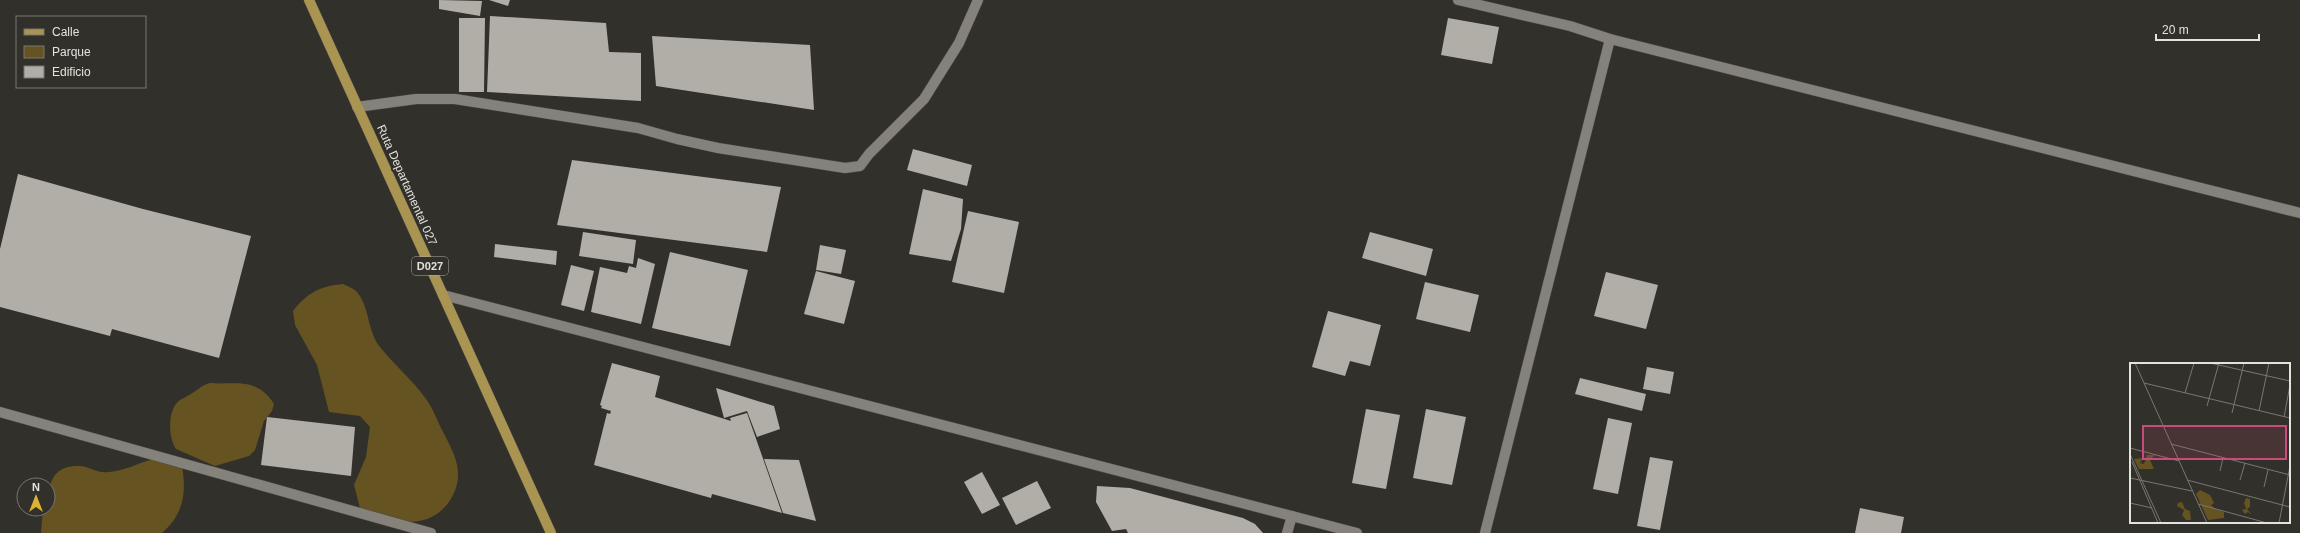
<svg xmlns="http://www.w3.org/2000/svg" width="2300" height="533" viewBox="0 0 2300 533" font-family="Helvetica,sans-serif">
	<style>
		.green { fill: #655321 }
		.building { fill: #b1aea7 }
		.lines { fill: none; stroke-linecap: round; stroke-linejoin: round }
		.minor-casing { stroke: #4f4d48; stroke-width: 11 }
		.major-casing { stroke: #4f4d48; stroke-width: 11 }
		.minor { stroke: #84827b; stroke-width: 10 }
		.major { stroke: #aa9452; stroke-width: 10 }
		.labels { text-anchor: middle; stroke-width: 4; stroke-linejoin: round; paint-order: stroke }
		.shield { fill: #32302a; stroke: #afada9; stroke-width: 1 }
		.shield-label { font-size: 11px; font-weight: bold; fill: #e4e2df }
		.street-label { font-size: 12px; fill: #e4e2df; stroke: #32302a }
		.inset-road { fill: none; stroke: #797772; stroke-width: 1 }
		.view { fill: #ca4a7c; fill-opacity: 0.15; stroke: #ca4a7c; stroke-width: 2 }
		.inset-edge { fill: none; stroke: #e4e2df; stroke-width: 2 }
	</style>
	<rect width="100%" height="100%" fill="#32302a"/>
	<!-- green -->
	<g class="green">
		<path d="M343,284C347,286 353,288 356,291C370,306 367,331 380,347C394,365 413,380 426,399C433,408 436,418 441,428C455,455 467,474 449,502C426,533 393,520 361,512L354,485L366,457L370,427L360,416L329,412L317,365L295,325L293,311C307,293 320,286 343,284Z"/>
		<path d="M210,383C237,385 257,377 274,404L272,411L264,421L255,450L249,456L215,466L176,449C168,437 167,409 180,400C185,397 190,395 194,392C200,388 202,385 210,383Z"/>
		<path d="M153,459L181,461C187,490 185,513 162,533H41L43,509H48C48,487 50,465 79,466C89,466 97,474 109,472C124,471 139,463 153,459Z"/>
	</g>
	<!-- building -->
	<g class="building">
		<path d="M439,0L482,1L480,16L439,9Z"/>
		<path d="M489,0H510L508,6Z"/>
		<path d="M490,16L606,23L609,52L641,53V101L487,92Z"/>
		<path d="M459,18H485L484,92H459Z"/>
		<path d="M1448,18L1499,27L1492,64L1441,55Z"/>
		<path d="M652,36L810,45L814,110L656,86Z"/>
		<path d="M913,149L972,165L967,186L907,170Z"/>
		<path d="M572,160L781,187L767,252L557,225Z"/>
		<path d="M18,174L143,209L251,236L219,358L112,329L110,336L0,307V249Z"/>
		<path d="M923,189L963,199L961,229L951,261L909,254Z"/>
		<path d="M968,211L1019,222L1004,293L952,282Z"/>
		<path d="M583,232L636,240L633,264L579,256Z"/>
		<path d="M1370,232L1433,249L1426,276L1362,258Z"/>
		<path d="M495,244L557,251L556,265L494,257Z"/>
		<path d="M820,245L846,250L841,274L816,270Z"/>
		<path d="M670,252L748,270L730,346L652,328Z"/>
		<path d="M638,258L655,264L641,324L591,312L600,267L627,273L629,266L636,268Z"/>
		<path d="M571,265L594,271L584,311L561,305Z"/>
		<path d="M816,271L855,281L844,324L804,314Z"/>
		<path d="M1606,272L1658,285L1646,329L1594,316Z"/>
		<path d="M1425,282L1479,295L1470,332L1416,319Z"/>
		<path d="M1328,311L1381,325L1370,366L1350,361L1345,376L1312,367Z"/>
		<path d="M612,363L660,376L655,397L731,421L730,418L747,413L782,513L712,494L711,498L594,465L607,413L610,414L611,411L601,408L602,406L600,405Z"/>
		<path d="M1647,367L1674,372L1670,394L1643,389Z"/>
		<path d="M1580,378L1646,394L1642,411L1575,394Z"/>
		<path d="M716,388L774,406L780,429L757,437L747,411L724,418Z"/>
		<path d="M1366,409L1400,415L1386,489L1352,483Z"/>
		<path d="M1426,409L1466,417L1452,485L1413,478Z"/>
		<path d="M267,417L355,427L351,476L261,465Z"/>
		<path d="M1608,418L1632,423L1618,494L1593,489Z"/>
		<path d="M1650,457L1673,461L1660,530L1637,526Z"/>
		<path d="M764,459L799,460L816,521L783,513Z"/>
		<path d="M982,472L1000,505L982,514L964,482Z"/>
		<path d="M1037,481L1051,508L1016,525L1002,498Z"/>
		<path d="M1097,486L1130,488L1243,518L1255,524L1263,533H1128L1126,529L1112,531L1096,502Z"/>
		<path d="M1860,508L1904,517L1901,533H1855Z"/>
	</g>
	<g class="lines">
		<defs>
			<g id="minor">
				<path d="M1458,0L1570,26L1610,39L2300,213"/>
				<path d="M357,107L416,99H455L638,128L677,139L718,148L845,168L860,166L869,154L924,99L959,43L978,0"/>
				<path d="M443,295L1357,533"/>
				<path d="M0,412L431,533"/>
				<path d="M1287,533L1292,516"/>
				<path d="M1485,533L1610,39"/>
			</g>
			<path id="major" d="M309,0L551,533"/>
		</defs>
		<!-- minor casing -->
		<use href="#minor" class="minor-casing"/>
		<!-- major casing -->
		<use href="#major" class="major-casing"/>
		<!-- minor -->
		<use href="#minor" class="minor"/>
		<!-- major -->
		<use href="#major" class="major"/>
	</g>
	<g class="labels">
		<!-- shield labels -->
		<rect class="shield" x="412" y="257" width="36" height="18" rx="3"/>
		<g class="shield-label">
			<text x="430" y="270">D027</text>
		</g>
		<!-- street labels -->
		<g class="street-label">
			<text transform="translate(407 185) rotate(66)" y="4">Ruta Departamental 027</text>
		</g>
	</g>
	<!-- overview -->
	<g transform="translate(2130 363)">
		<rect width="160" height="160" fill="#32302a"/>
		<path d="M17,92H25L20,97L24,106H9L4,96L13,95L10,100L14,101ZM70,127L80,132L84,140L81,142L85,146L94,149V155L78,157L66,131ZM116,135L120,136V144L117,146L122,152L118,149L115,151L112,147L116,146L114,140ZM52,139L55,146L60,148L61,157H56L52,152L54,147L47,143L48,140Z" fill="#655321"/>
		<path class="inset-road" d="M5,0L77,160M80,0L160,18M14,20L160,55M55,30L64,0M77,43L89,0M129,48L139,0M102,50L114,0M154,54L160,22M41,81L160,112M0,85L49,98M0,91L31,160M2,99L28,160M90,108L93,95M0,115L62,128M57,117L160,144M110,117L115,100M134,124L138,107M0,140L22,145M68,141L137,160M149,160L160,103"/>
		<path class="view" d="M13,63H156V96H13Z"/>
		<rect width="160" height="160" class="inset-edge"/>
	</g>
	<!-- legend -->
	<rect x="16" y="16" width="130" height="72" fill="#32302a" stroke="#797772"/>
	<rect x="24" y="29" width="20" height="6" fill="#aa9452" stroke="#797772"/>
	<text x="52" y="36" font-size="12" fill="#e4e2df">Calle</text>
	<rect x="24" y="46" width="20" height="12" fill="#655321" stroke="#797772"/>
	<text x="52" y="56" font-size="12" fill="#e4e2df">Parque</text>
	<rect x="24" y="66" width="20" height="12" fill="#b1aea7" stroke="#797772"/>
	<text x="52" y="76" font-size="12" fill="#e4e2df">Edificio</text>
	<!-- north arrow -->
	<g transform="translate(36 497)"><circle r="19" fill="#32302a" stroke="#797772"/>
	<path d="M0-3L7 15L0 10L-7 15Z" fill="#dcb233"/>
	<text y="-6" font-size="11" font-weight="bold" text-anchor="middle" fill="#e4e2df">N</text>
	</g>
	<!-- scale -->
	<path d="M2156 34v6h103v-6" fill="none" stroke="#e4e2df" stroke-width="2"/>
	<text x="2162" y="34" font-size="12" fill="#e4e2df" stroke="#32302a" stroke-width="3" paint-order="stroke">20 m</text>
</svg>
